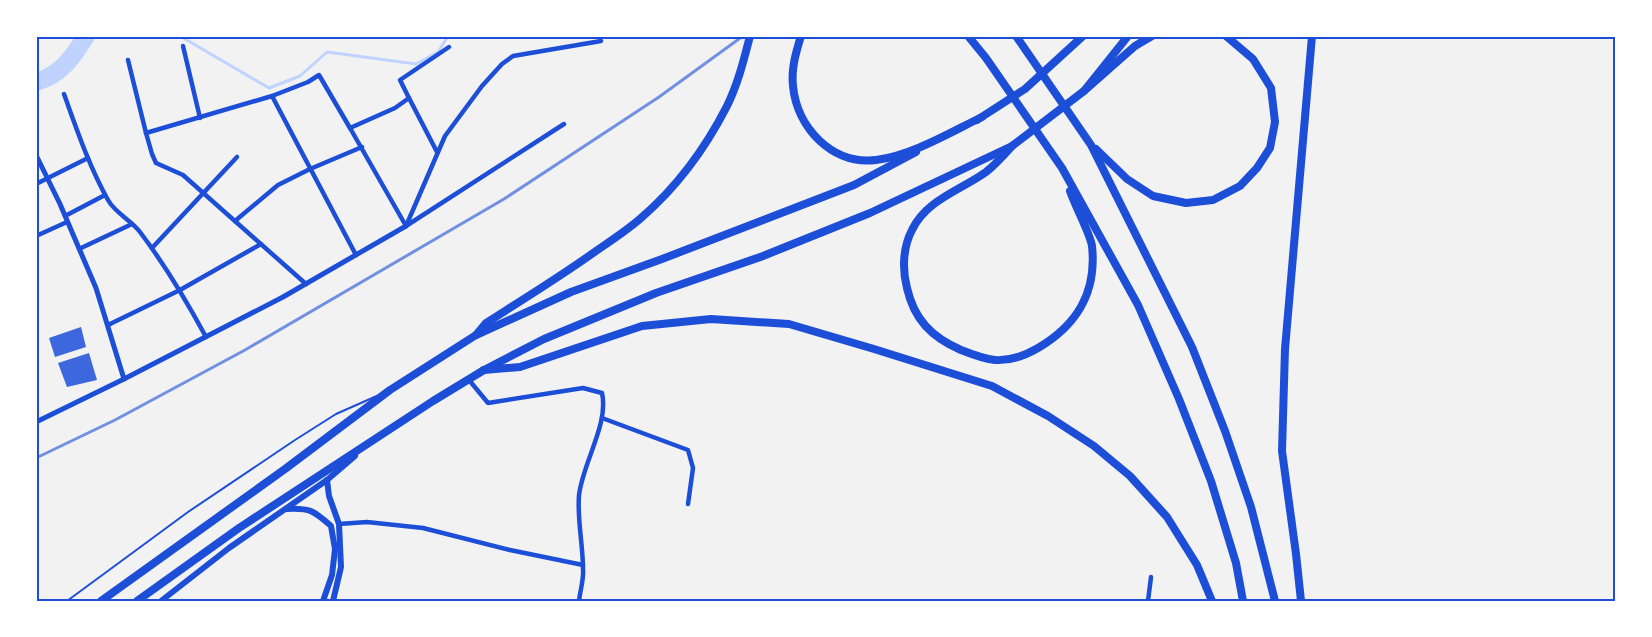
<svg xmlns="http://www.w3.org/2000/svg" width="1652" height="637" viewBox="0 0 1652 637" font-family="'Crimson Pro',serif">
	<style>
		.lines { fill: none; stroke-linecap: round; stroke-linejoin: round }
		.stream { stroke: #bfd3fe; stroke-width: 3 }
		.river { stroke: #bfd3fe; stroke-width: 18 }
		.building { fill: #3d67dc }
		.service { stroke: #1d4ed8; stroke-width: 2 }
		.minor { stroke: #1d4ed8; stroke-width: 4.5 }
		.tertiary { stroke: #1d4ed8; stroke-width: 5 }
		.secondary { stroke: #1d4ed8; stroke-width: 6 }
		.trunk { stroke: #1d4ed8; stroke-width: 8 }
		.motorway { stroke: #1d4ed8; stroke-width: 8 }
		.rail { stroke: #7290e2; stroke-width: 3 }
		.neatline { fill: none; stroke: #1d4ed8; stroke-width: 2 }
	</style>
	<rect width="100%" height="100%" fill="#f2f2f2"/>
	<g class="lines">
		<!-- stream -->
		<g class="stream">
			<path d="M180,36L269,88L300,76L327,52L416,64L438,52L448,36"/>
			<path d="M85,38L91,36"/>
		</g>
		<!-- river -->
		<path class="river" d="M36,82C61,75 73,57 86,36"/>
	</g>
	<!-- building -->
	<g class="building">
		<path d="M81,327L86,347L55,357L49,338Z"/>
		<path d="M89,353L97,380L67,387L58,363Z"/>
	</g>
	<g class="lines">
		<!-- service -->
		<path class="service" d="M67,601L188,512L295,440L336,414L379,395"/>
		<!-- minor -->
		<g class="minor">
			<path d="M183,46L200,118"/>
			<path d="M128,60L146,133L152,154L156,163L183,175L306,284"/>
			<path d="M64,94C77,130 89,166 108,200C115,213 131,220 140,232C165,265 186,300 206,337"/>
			<path d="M272,96L356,255"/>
			<path d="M409,98L400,80L449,47"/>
			<path d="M350,128L406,226"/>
			<path d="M146,133L272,96L308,82L319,75L350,128L395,108L409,98L437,152"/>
			<path d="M36,184L88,158"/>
			<path d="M65,216L105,195"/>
			<path d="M235,221L278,185L310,169L362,147"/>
			<path d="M406,226L445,136L482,86L502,64L513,56L601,41"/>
			<path d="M406,226L564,124"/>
			<path d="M36,236L67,222"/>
			<path d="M152,248L237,157"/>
			<path d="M79,249L132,224"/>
			<path d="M108,325L180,290L261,244"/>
			<path d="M469,380L488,403L583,388L602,393C609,424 583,462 579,495C577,520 583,544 583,569C584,579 580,591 579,601"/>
			<path d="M602,418L688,450L693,468L688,504"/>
			<path d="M339,524L367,522L423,528L510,550L583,565"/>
			<path d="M1148,601L1151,577"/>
		</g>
		<!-- tertiary -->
		<g class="tertiary">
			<path d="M36,155L60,204L96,288L124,379"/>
			<path d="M36,422L124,379L283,297L406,226"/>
		</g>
		<!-- secondary -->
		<g class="secondary">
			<path d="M327,480L329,496L339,524L341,567L333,601"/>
			<path d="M287,509C311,508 314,511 331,526L335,549L332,575L323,601"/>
			<path d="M161,601L229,548L327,480L355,456"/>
		</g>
		<!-- trunk -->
		<g class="trunk">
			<path d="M977,120L1025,89L1083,36"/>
			<path d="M101,601L285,469L390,390L476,335L571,292L662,259L854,185L916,152"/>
			<path d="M137,601L239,528L433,401L484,370L544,339L656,293L763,256L870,213L1012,146L1084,91L1128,36"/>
		</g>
		<!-- motorway -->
		<g class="motorway">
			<path d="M801,36C796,52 791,69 793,86C797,128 832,165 876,160C911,156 951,132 982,117"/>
			<path d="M968,36L986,58L1062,168L1138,305L1179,399L1211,481L1236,563L1243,601"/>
			<path d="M1016,36L1091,145L1192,347L1225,431L1251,507L1275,601"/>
			<path d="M1084,91L1135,46L1152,36"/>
			<path d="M1012,146C1004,155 995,165 986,172C961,190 926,200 912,230C903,247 902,269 907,288C914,319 931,337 961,350C971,354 983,359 995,360C1010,361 1026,355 1038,348C1077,325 1097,293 1092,246C1090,233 1075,206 1070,191"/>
			<path d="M1096,149L1127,179L1153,196L1186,203L1213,200L1240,186L1257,168L1270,148L1275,122L1271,88L1253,59L1226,36"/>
			<path d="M476,335L486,323C519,302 553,281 586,258C604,245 624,233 641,218C677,187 706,147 727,106C738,84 744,59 750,36"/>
			<path d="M484,370L520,367L642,326L711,319L789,324L874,349L992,386L1048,416L1094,446L1130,476L1167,517L1197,565L1212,601"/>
			<path d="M1301,601L1296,554L1282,451L1285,349L1312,36"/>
		</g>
		<!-- rail -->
		<path class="rail" d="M36,458L115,420L245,350L504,199L659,97L743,36"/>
	</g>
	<!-- border -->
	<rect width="1652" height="637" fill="none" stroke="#ffffff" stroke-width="75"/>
	<rect x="38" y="38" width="1576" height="562" class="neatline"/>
</svg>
